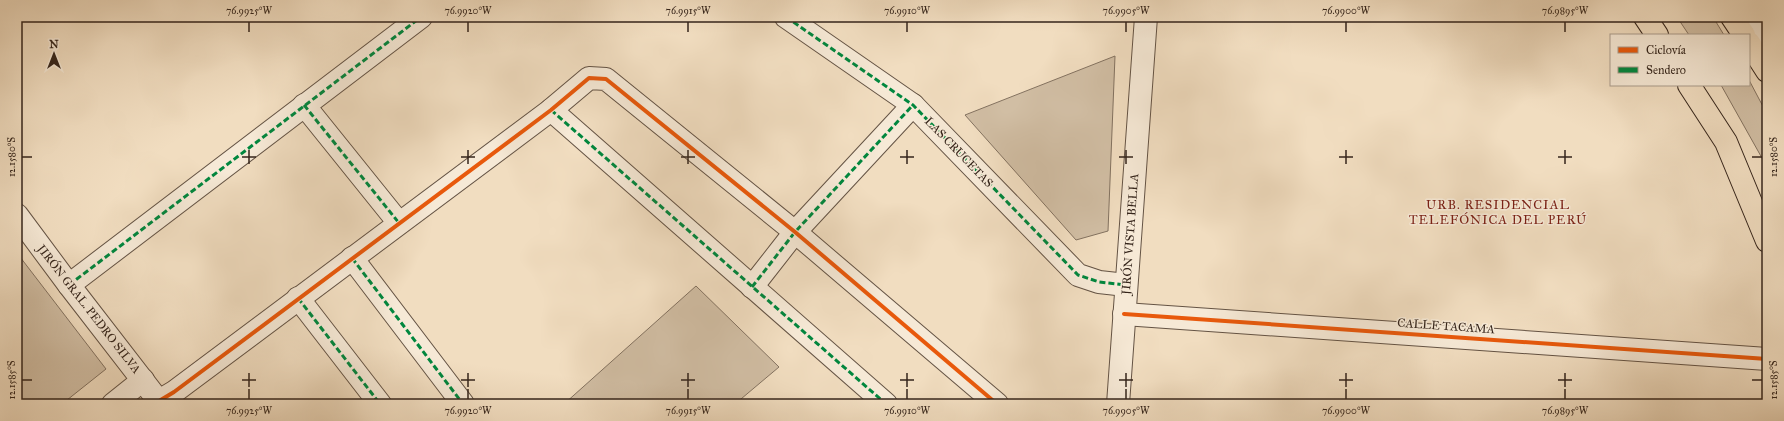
<svg xmlns="http://www.w3.org/2000/svg" width="1784" height="421" viewBox="0 0 1784 421" font-family="'IM FELL Great Primer',serif">
	<style>
		.green { fill: #d1bea4; stroke: #837260 }
		.lines { fill: none; stroke-linecap: round; stroke-linejoin: round }
		.minor-casing { stroke: #645344; stroke-width: 24 }
		.major-casing { stroke: #35251b; stroke-width: 24 }
		.minor { stroke: #f6e9d6; stroke-width: 22 }
		.major { stroke: #f1ddc0; stroke-width: 22 }
		.quiet { stroke: #00873e; stroke-width: 3; stroke-dasharray: 6 3; stroke-linecap: butt }
		.cycleway-casing { stroke: #f6e9d6; stroke-width: 6 }
		.cycleway { stroke: #e8590c; stroke-width: 4 }
		.ticks { fill: none; stroke: #35251b; stroke-width: 1.5 }
		.labels { text-anchor: middle; stroke-width: 3; stroke-linejoin: round; paint-order: stroke }
		.street-label { font-size: 12px; fill: #35251b; stroke: #f6e9d6 }
		.neighbourhood-label { font-size: 13px; letter-spacing: 1px; fill: #7a1f14; stroke: #f6e9d6 }
		.neatline { fill: none; stroke: #35251b; stroke-width: 1.5 }
		.ticks-label { font-size: 10px; text-anchor: middle; fill: #35251b }
	</style>
	<rect width="100%" height="100%" fill="#f1ddc0"/>
	<filter id="stains"><feTurbulence type="fractalNoise" baseFrequency=".005" numOctaves="4"/><feColorMatrix values="0 0 0 0 .2 0 0 0 0 .09 0 0 0 0 .02 0 0 0 .5 -.17"/></filter>
	<radialGradient id="worn" r=".72"><stop offset=".6" stop-color="#630" stop-opacity="0"/><stop offset="1" stop-color="#630" stop-opacity=".3"/></radialGradient>
	<!-- green -->
	<g class="green">
		<path d="M1677,17H1713L1724,35H1689Z"/>
		<path d="M1115,56L1108,231L1076,240L965,115Z"/>
		<path d="M1749,80L1767,114V167L1721,85H1749Z"/>
		<path d="M17,253L106,369L62,404H17Z"/>
		<path d="M696,286L779,367L735,404H564Z"/>
	</g>
	<g class="lines">
		<defs>
			<g id="minor">
				<path d="M786,17L913,105L1078,275L1099,282L1126,285"/>
				<path d="M1756,17L1749,43L1767,50"/>
				<path d="M304,105L399,223"/>
				<path d="M551,110L886,404"/>
				<path d="M17,215L69,285L161,404"/>
				<path d="M352,258L463,404"/>
				<path d="M69,285L421,17"/>
				<path d="M752,287L795,232L913,105"/>
				<path d="M298,298L380,404"/>
				<path d="M1124,314L1767,359"/>
				<path d="M159,401L174,392L551,110L589,78L606,79L795,232L997,404"/>
				<path d="M113,404L143,380"/>
				<path d="M1118,404L1146,17"/>
			</g>
			<g id="major">
				<path d="M1645,17L1657,35"/>
				<path d="M1732,17L1744,35"/>
				<path d="M1749,43L1767,71"/>
				<path d="M1689,85L1726,142L1767,241"/>
			</g>
		</defs>
		<!-- minor casing -->
		<use href="#minor" class="minor-casing"/>
		<!-- major casing -->
		<use href="#major" class="major-casing"/>
		<!-- minor -->
		<use href="#minor" class="minor"/>
		<!-- major -->
		<use href="#major" class="major"/>
		<!-- quiet -->
		<g class="quiet">
			<path d="M786,17L913,105L1078,275L1099,282L1126,285"/>
			<path d="M304,105L399,223"/>
			<path d="M551,110L886,404"/>
			<path d="M352,258L463,404"/>
			<path d="M69,285L421,17"/>
			<path d="M752,287L795,232L913,105"/>
			<path d="M298,298L380,404"/>
		</g>
		<defs>
			<g id="cycleway">
				<path d="M1124,314L1767,359"/>
				<path d="M159,401L174,392L551,110L589,78L606,79L795,232L997,404"/>
			</g>
		</defs>
		<!-- cycleway casing -->
		<use href="#cycleway" class="cycleway-casing"/>
		<!-- cycleway -->
		<use href="#cycleway" class="cycleway"/>
	</g>
	<!-- ticks -->
	<path class="ticks" d="M249,22V32M468,22V32M688,22V32M907,22V32M1126,22V32M1346,22V32M1565,22V32M249,150V164M468,150V164M688,150V164M907,150V164M1126,150V164M1346,150V164M1565,150V164M22,157H32M242,157H256M461,157H475M681,157H695M900,157H914M1119,157H1133M1339,157H1353M1558,157H1572M1752,157H1762M249,373V387M468,373V387M688,373V387M907,373V387M1126,373V387M1346,373V387M1565,373V387M22,380H32M242,380H256M461,380H475M681,380H695M900,380H914M1119,380H1133M1339,380H1353M1558,380H1572M1752,380H1762M249,389V399M468,389V399M688,389V399M907,389V399M1126,389V399M1346,389V399M1565,389V399"/>
	<g class="labels">
		<!-- street labels -->
		<g class="street-label">
			<text transform="translate(959 152) rotate(46)" y="4">LAS CRUCETAS</text>
			<text transform="translate(1130 234) rotate(-86)" y="4">JIRÓN VISTA BELLA</text>
			<text transform="translate(89 309) rotate(52)" y="4">JIRÓN GRAL. PEDRO SILVA</text>
			<text transform="translate(1446 326) rotate(4)" y="4">CALLE TACAMA</text>
		</g>
		<!-- neighbourhood labels -->
		<g class="neighbourhood-label">
			<text x="1498" y="209">URB. RESIDENCIAL<tspan x="1498" dy="15">TELEFÓNICA DEL PERÚ</tspan></text>
		</g>
	</g>
	<!-- margin -->
	<rect width="1784" height="421" fill="none" stroke="#f1ddc0" stroke-width="44"/>
	<!-- legend -->
	<rect x="1610" y="34" width="140" height="52" fill="#f6e9d6" stroke="#a99b8b"/>
	<rect x="1618" y="47" width="20" height="6" fill="#e8590c" stroke="#a99b8b"/>
	<text x="1646" y="54" font-size="12" fill="#35251b">Ciclovía</text>
	<rect x="1618" y="67" width="20" height="6" fill="#00873e" stroke="#a99b8b"/>
	<text x="1646" y="74" font-size="12" fill="#35251b">Sendero</text>
	<!-- north arrow -->
	<g transform="translate(54 54)" stroke="#f6e9d6" stroke-width="3" paint-order="stroke">
	<path d="M0-3L7 15L0 10L-7 15Z" fill="#35251b"/>
	<text y="-6" font-size="11" font-weight="bold" text-anchor="middle" fill="#35251b">N</text>
	</g>
	<rect x="22" y="22" width="1740" height="377" class="neatline"/>
	<g class="ticks-label">
		<text x="249" y="14">76.9925°W</text>
		<text x="468" y="14">76.9920°W</text>
		<text x="688" y="14">76.9915°W</text>
		<text x="907" y="14">76.9910°W</text>
		<text x="1126" y="14">76.9905°W</text>
		<text x="1346" y="14">76.9900°W</text>
		<text x="1565" y="14">76.9895°W</text>
		<text transform="translate(11 157) rotate(-90)" y="4">12.1580°S</text>
		<text transform="translate(1773 157) rotate(-90)" y="4">12.1580°S</text>
		<text transform="translate(11 380) rotate(-90)" y="4">12.1585°S</text>
		<text transform="translate(1773 380) rotate(-90)" y="4">12.1585°S</text>
		<text x="249" y="414">76.9925°W</text>
		<text x="468" y="414">76.9920°W</text>
		<text x="688" y="414">76.9915°W</text>
		<text x="907" y="414">76.9910°W</text>
		<text x="1126" y="414">76.9905°W</text>
		<text x="1346" y="414">76.9900°W</text>
		<text x="1565" y="414">76.9895°W</text>
	</g>
	<rect width="100%" height="100%" filter="url(#stains)"/>
	<rect width="100%" height="100%" fill="url(#worn)"/>
</svg>
